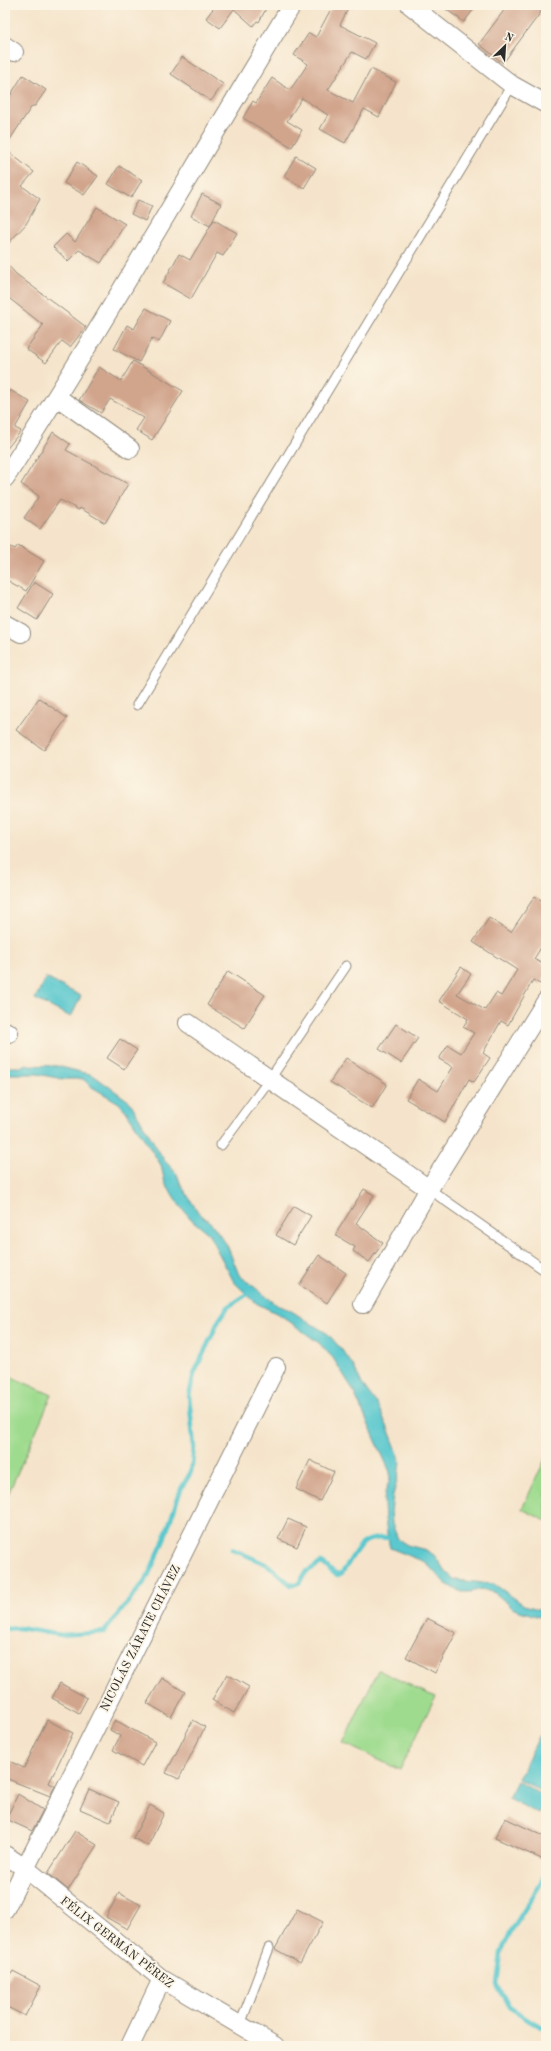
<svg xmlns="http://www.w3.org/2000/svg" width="551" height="2051" viewBox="0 0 551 2051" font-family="'Old Standard TT',serif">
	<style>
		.green { fill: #9fdb8f; stroke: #65835d }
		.water { fill: #5ac8ce; stroke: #427a7c }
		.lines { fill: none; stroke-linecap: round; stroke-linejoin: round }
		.stream { stroke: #5ac8ce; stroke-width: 4.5 }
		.building { fill: #d1a48c }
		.service-casing { stroke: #90887b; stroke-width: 11 }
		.minor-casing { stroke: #90887b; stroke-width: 20 }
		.service { stroke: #fff; stroke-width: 9 }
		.minor { stroke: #fff; stroke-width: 18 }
		.labels { text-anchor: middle; stroke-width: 3.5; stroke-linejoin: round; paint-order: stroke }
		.street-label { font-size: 12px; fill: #2b2b2b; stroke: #fcf5e5 }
	</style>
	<rect width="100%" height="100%" fill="#fcf5e5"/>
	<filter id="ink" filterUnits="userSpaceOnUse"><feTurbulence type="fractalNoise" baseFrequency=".025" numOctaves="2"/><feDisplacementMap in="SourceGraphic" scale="8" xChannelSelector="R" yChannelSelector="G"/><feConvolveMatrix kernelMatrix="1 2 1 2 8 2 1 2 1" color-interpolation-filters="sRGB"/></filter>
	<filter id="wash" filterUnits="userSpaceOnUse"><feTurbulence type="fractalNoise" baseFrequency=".012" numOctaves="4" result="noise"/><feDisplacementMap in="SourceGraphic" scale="16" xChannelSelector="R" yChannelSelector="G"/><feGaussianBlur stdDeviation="0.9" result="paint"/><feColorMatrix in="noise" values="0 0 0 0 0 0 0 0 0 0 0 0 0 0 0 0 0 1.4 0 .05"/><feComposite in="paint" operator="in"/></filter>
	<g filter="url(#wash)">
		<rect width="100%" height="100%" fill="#f5e4cb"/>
		<!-- green -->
		<g class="green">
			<path d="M5,1374L52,1395L5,1501Z"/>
			<path d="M546,1457V1521L522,1509Z"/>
			<path d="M378,1670L435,1697L400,1770L343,1743Z"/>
		</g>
		<!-- water -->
		<g class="water">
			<path d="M46,978L81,996L71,1017L35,999Z"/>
			<path d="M27,1065L57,1066L93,1075L130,1102L164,1160L177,1174L181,1185L198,1212L212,1224L227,1245L239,1275L277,1305L288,1309L328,1334L342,1350L354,1367L362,1384L377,1404L388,1428L399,1456L400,1462L398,1477L393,1495L391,1512L392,1524L398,1539L407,1545L426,1550L434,1555L446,1572L455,1580L494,1584L524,1605L546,1611V1619L514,1609L495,1593L482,1589L470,1592H462L453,1588L445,1583L425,1562L390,1548C387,1536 382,1505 385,1493C387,1485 391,1481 390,1472L352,1388L333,1358L319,1343L282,1316L256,1303L234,1282L208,1233L192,1220L180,1206L165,1183L161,1165L126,1111L119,1103L92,1087L83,1079H63L37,1074H5V1067H21Z"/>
			<path d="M540,1735L546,1738V1793L518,1779Z"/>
			<path d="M517,1781L546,1797V1801L539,1814L508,1798Z"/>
		</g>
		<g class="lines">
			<!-- stream -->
			<g class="stream">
				<path d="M232,1549L268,1565L291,1585L299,1583L306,1572L321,1563C328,1565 330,1573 338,1575L342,1573C359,1549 357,1536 392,1538"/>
				<path d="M5,1629L19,1628L61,1635L104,1632L146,1580L162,1545L181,1489L191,1472L194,1448L189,1396L194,1374L219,1320L228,1307L249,1293"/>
				<path d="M541,2027L509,2007L497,1984L501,1953L511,1931L540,1885L546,1872"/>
			</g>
		</g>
		<g id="blocks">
			<!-- building -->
			<g class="building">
				<path d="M216,5H268L259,22L257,21L253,26L234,9L220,28L206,18Z"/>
				<path d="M333,5H350L340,25L375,43L366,59L352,52L328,90L353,103L371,69L396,82L379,117L364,109L345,143L320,129L328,115L302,98L287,121L302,130L292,147L243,118L253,101L256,103L272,78L290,90L308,64L294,55L309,33L316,37Z"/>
				<path d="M440,5H477L464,22Z"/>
				<path d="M508,5H531L541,12L503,63L479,44Z"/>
				<path d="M182,57L223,84L211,101L171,74Z"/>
				<path d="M23,75L46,90L35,106H32L5,147V104Z"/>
				<path d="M5,149L34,172L22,186L40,199L26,224L5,247Z"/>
				<path d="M296,156L316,168L304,188L284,176Z"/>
				<path d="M77,162L98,176L84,195L64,183Z"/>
				<path d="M119,166L142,180L131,198L108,184Z"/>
				<path d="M202,194L221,204L210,226L191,216Z"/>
				<path d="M138,200L152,206L145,221L131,214Z"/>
				<path d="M97,207L125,224L101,263L79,250L68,261L53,247L66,234L75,242Z"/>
				<path d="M214,220L237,233L223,256L217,253L191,299L163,283L179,254L190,260Z"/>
				<path d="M5,262L16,274L86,327L70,347L62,341L46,363L26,349L43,325L5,295Z"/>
				<path d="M146,308L170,321L159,342L152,338L139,362L114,349L127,325L134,329Z"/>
				<path d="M133,361L183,391L152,440L136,430L144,418L110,399L101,413L79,400L99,367L121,381Z"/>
				<path d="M10,390L30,402L15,428L21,431L5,451V399Z"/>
				<path d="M53,432L70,444L66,450L128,484L105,523L80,508L79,510L60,500L40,529L24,518L39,496L21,484Z"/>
				<path d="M5,544L15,549L18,545L44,561L26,591L5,579Z"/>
				<path d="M34,582L53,594L37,620L18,608Z"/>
				<path d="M39,698L67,718L44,750L16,730Z"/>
				<path d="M535,896L546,903V939L534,959L546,966V974L540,984L533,980L508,1025L501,1021L483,1053L490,1058L474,1082L469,1079L445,1122L406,1099L418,1079L438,1091L453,1067L439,1059L448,1045L461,1053L474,1033L463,1027L468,1019L439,1001L461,967L471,974L457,994L485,1010L496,993L501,996L517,970L473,942L489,918L511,932Z"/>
				<path d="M228,971L265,995L244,1028L207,1005Z"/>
				<path d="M396,1024L418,1038L401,1063L379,1049Z"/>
				<path d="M120,1039L137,1050L124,1069L107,1058Z"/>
				<path d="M346,1058L387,1084L372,1108L330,1082Z"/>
				<path d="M364,1189L374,1195L356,1223L383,1243L369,1262L353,1251L355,1247L335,1235Z"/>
				<path d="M294,1206L311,1216L293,1245L276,1235Z"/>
				<path d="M319,1255L346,1273L327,1303L299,1285Z"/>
				<path d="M310,1460L334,1472L320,1501L296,1489Z"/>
				<path d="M288,1519L306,1527L297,1547L278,1539Z"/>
				<path d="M427,1618L456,1633L435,1673L406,1657Z"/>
				<path d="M227,1674L249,1687L234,1713L212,1700Z"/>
				<path d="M162,1678L185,1692L171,1717L147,1703Z"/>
				<path d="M60,1683L87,1698L79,1713L52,1698Z"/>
				<path d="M47,1720L73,1733L49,1783L55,1786L50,1796L5,1778V1759L24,1768Z"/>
				<path d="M115,1720L155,1742L142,1766L113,1750L120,1736L110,1730Z"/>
				<path d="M193,1720L205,1727L179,1779L166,1773Z"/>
				<path d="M89,1789L119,1802L110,1822L80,1809Z"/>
				<path d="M18,1794L43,1810L32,1831L6,1819Z"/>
				<path d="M150,1805L164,1813L148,1846L133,1838Z"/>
				<path d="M505,1818L546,1837V1861L495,1838Z"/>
				<path d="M75,1831L97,1845L68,1890L48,1873Z"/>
				<path d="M119,1893L141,1905L127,1929L106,1917Z"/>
				<path d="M297,1909L323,1922L300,1963L275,1949Z"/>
				<path d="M13,1971L41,1986L25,2016L5,2006V1985Z"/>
			</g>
		</g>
	</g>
	<g filter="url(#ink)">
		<use href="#blocks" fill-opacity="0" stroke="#90887b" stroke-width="1"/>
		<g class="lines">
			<defs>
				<g id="service">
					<path d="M137,705L512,85"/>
					<path d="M221,1145L270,1079L346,966"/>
					<path d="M429,1189L546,1271"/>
					<path d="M240,2025L269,1948"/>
				</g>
				<g id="minor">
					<path d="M410,5L512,85L546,104"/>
					<path d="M5,46L14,52"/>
					<path d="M57,397L130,449"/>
					<path d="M5,478C105,323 196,162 292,5"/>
					<path d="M5,624L21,633"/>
					<path d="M188,1023L429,1189"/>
					<path d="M5,1031L9,1033"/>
					<path d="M363,1304L429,1189L546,1001"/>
					<path d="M5,1855L25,1868L162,1979L275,2046"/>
					<path d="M5,1909L276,1367"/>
					<path d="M130,2046L162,1979"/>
				</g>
			</defs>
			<!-- service casing -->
			<use href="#service" class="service-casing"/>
			<!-- minor casing -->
			<use href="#minor" class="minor-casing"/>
			<!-- service -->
			<use href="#service" class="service"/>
			<!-- minor -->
			<use href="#minor" class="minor"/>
		</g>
	</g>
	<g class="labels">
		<!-- street labels -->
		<g class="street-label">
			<text transform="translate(140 1638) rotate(-63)" y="4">NICOLÁS ZÁRATE CHÁVEZ</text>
			<text transform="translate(117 1942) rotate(38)" y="4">FÉLIX GERMÁN PÉREZ</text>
		</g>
	</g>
	<!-- margin -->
	<rect width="551" height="2051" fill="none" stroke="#fcf5e5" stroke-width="20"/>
	<!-- north arrow -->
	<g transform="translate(505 46) rotate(25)" stroke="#fcf5e5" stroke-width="3" paint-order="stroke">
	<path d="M0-3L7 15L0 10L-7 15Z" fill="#2b2b2b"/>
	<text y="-6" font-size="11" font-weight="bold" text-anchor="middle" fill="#2b2b2b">N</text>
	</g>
</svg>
